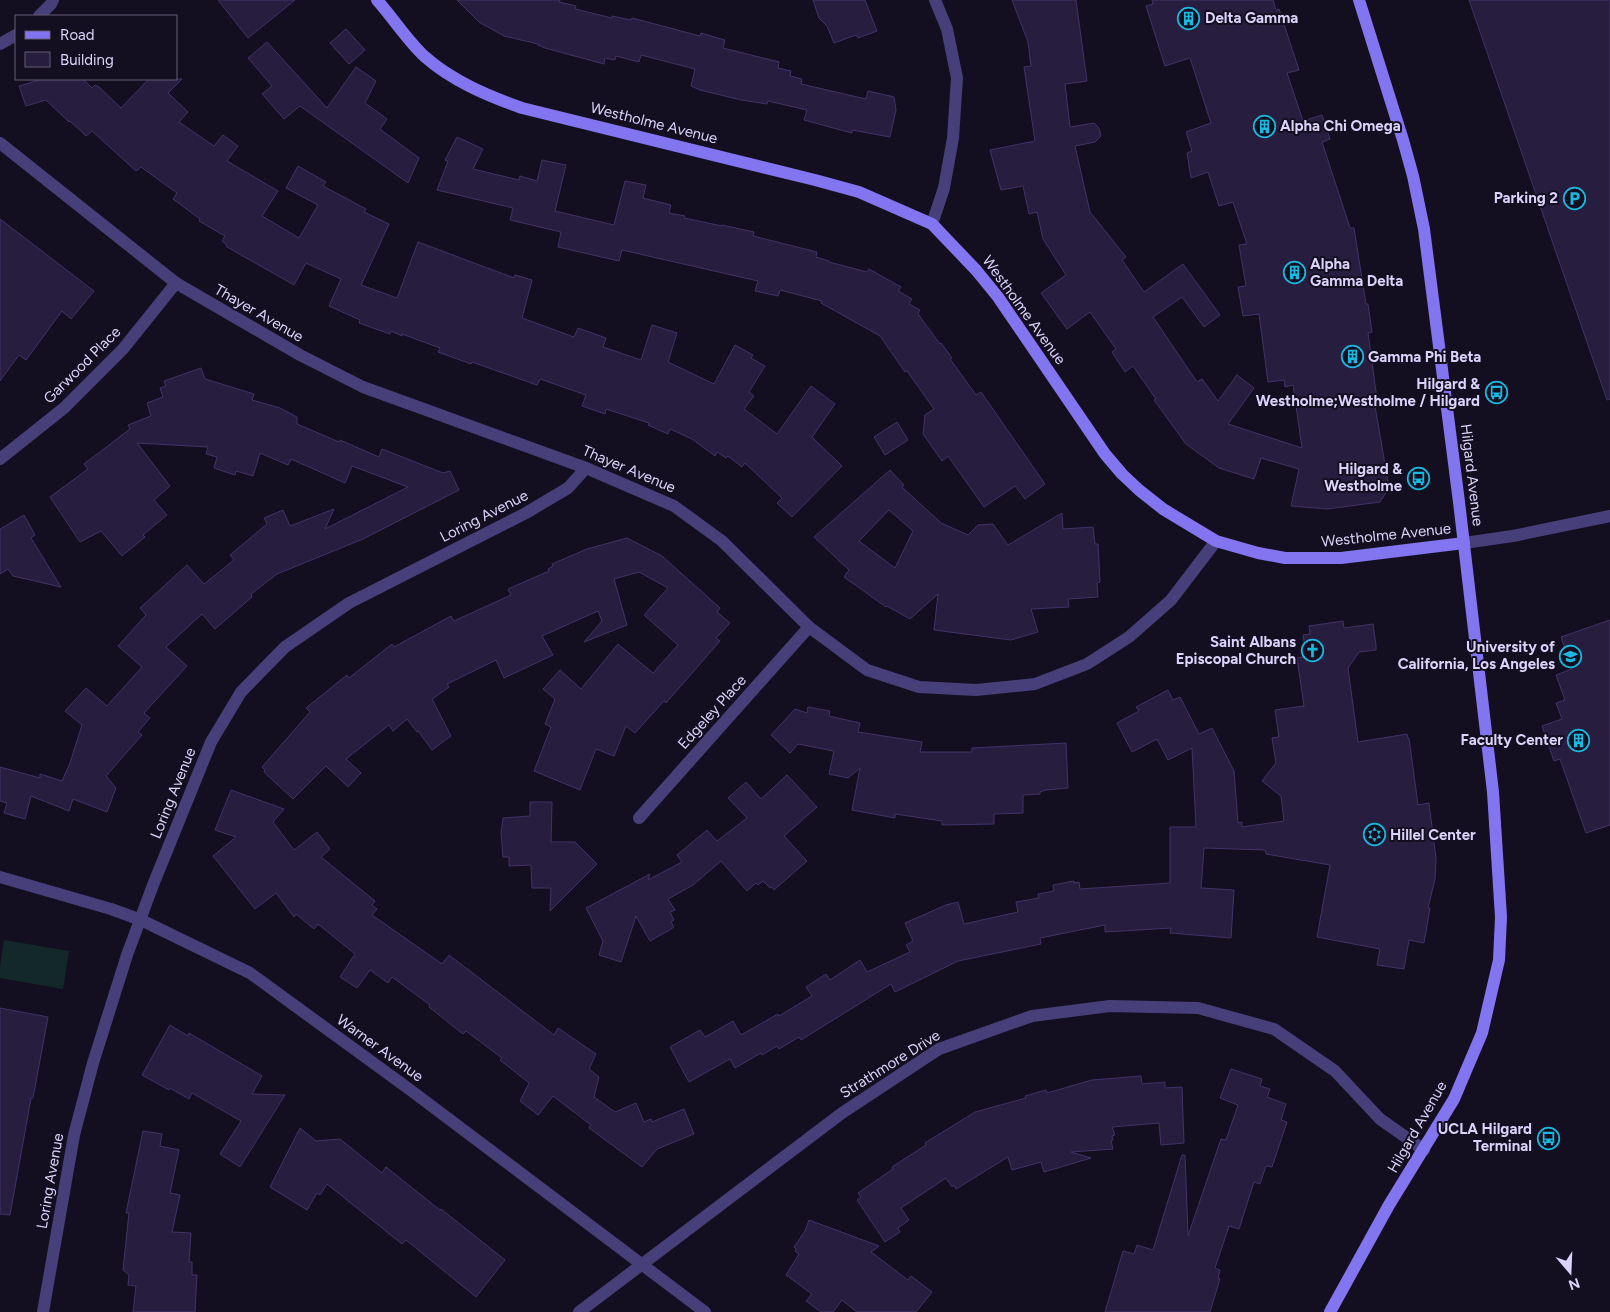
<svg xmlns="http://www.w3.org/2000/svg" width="1610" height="1312" viewBox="0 0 1610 1312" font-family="Figtree,sans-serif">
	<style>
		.green { fill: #132829 }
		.building { fill: #271d3f; stroke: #423268; fill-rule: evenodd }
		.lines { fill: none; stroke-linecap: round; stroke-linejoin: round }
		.street { stroke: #473f7a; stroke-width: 12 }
		.secondary { stroke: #8374f0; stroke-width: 12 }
		.labels { text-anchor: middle; stroke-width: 4; stroke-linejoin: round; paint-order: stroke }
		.poi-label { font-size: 15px; font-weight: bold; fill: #dbd3fa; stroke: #140f20; text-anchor: end }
		.street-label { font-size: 15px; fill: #dbd3fa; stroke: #140f20 }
	</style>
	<rect width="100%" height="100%" fill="#140f20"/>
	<!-- green -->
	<path class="green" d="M4,940L69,951L63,989L0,978V966Z"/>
	<!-- building -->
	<g class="building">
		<path d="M218,0H295L248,38Z"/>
		<path d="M457,0H560L559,2L576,6L575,9L612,18V16L631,20L632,18L700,36L701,33L725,40L723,48L779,62L778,68L791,71L790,76L802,79L801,84L866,99L868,91L894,97L896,110L890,137L852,130V133L804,120L807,110L768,101L767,104L741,100L700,90L691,86L695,69L641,55L639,62L616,56L615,60L605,58L604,64L545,48L538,45V44L504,36L479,22Z"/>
		<path d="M813,0H865L877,31L858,38L856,35L834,43L827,26L819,18Z"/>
		<path d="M1012,0H1076L1087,81L1065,84L1070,127L1094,123L1099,128L1101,136L1095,142L1075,146L1090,212L1126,257L1122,260L1144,292L1183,264L1220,315L1204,327L1182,297L1153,317L1197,382L1202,379L1218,401L1237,375L1254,388L1228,424L1302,448L1293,385L1285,387L1284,380L1268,382L1259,314L1243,316L1238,287L1246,286L1239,245L1247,244L1233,202L1219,206L1208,172L1191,178L1187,153L1192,151L1186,132L1211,123L1190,58L1165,66L1146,6L1153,4L1152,0H1273L1276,10L1279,9L1299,70L1287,73L1303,121L1322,115L1330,139L1322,142L1350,228H1354L1366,304H1368L1372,332L1368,333L1377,399L1374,400L1389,488L1380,502L1327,509L1291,506L1299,469L1261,458L1254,479L1219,468L1186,444L1154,400L1156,399L1133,366L1125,372L1112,352L1116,349L1090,312L1067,329L1041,293L1066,275L1043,239L1037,212L1029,214L1023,186L1001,190L990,150L1035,141L1024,67L1031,66L1028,42Z"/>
		<path d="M1469,0H1610V399L1607,400Z"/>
		<path d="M346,29L365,50L349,64L330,43Z"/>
		<path d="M267,42L327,108L356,67L376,81L365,103L387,119L380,129L419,158L408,183L300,106L284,119L262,94L272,86L248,58Z"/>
		<path d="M43,79H83L92,88L95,85L99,87L121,108L149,79H182L168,93L188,112L179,122L214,146L223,135L238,146L227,161L278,191L262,216L299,238L318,205L286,188L298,166L326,182L323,186L366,209L364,212L389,224L361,285L397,298L418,242L514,278L515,275L532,280L522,318L574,337L578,328L606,338L603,347L641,360L652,325L677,333L668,362L714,384L735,345L753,355L751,358L765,366L749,392L754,396L744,409L777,434L811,386L835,404L812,437L842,466L792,517L777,503L782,498L745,463L742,467L728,456L726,458L717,452L715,456L692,439L670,429L668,434L648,425L649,423L606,409L605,414L582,406L586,395L540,379L537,385L472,362L471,364L438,352L440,348L402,334V336L391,331L390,334L359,323L360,320L329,306L341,279L306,263L294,285L227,247L226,244L222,241L225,236L199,221L200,219L173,199L177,193L141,167L136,171L92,131L86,136L70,121L69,122L46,100L26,106L19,86Z"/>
		<path d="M457,137L483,149L473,169L519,180L520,176L537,181L542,160L566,165L555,211L614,225L625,181L646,185L643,198L671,205L669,213L685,216L684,218L722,226V225L754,232L753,236L817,252L816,257L829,261V262L867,272L869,269L901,287L898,291L912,299L909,304L920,310L918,314L940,344L941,343L952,358L950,359L976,395L981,392L1045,484L1025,499L1015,486L984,507L948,456L942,461L923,434L925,415L934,409L907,371L905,372L880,336L821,303L822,301L780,290L778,296L755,291L758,281L622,250L619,261L558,247L561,232L510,220L513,208L437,190L448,161L445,160Z"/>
		<path d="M0,219L94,291L71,319L62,311L26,360L19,355L0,381Z"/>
		<path d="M201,368L205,379L254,394L252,400L280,408L297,417V424L339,442L340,440L379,457L382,449L443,473L450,471L459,490L363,539L277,574L251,594L252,597L215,629L202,614L166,647L187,666L144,713L150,718L138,732L142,735L106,776L116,788L107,812L73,799L69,811L31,796L25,819L4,813L7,803L0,801V767L40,778V774L62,781L70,763L82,725L65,711L86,688L107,706L142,667L118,646L146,615L140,608L187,565L204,584L234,560L230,555L267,524L264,518L283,510L290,526L334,509L325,529L408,487L352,466L345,483L291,459L288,465L260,453L253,476L236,471L235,475L214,468L217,457L206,454L208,447L137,443L170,486L154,500L167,515L143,535L145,537L122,556L101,531L80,542L50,497L88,469L84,464L130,429L128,425L151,416L147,403L163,397L160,388L166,386L164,381Z"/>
		<path d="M897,422L908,440L885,455L874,437Z"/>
		<path d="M890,470L904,485L902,487L941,523L968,535L978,525L993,524L1008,545L1062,513L1063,529L1093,527L1095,544H1098L1100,582L1097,583L1098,597L1068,599L1069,607L1031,609L1038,632L1011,640L934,630L938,594L910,619L887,606L886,607L844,577L849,570L814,537ZM889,510L913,531L895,568L859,541Z"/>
		<path d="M24,515L35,535L31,538L61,587L13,576L8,569L0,574V529Z"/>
		<path d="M627,538L662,556L720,608L717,612L730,623L716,638L720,641L666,703L664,701L635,733L626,726L614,756L596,749L580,790L534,771L551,727L545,724L555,699L543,689L560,670L581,689L618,644L653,673L678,645L644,615L668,588L639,572L614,579L627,625L584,642L602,621L598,611L542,636L553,655L504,678L496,660L447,684L449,687L432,699L451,736L432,750L418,731L417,732L407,719L393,731L389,725L346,759L361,773L348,787L326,766L293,799L264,772L265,770L262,767L310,712L306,708L347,675L349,678L392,644L394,647L451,616L454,621L511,595L508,589L549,571L548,569L553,566L552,564L587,549Z"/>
		<path d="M1610,620V825L1586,833L1560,759L1554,761L1542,726L1562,719L1556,703L1565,700L1556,675L1572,669L1561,637Z"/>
		<path d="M1343,621L1344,628L1373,624L1376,645V650L1359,652L1348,668L1358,742L1407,734L1408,738H1409L1418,805L1429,803L1436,858L1435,879L1428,908H1430L1424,943L1409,940L1404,969L1377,965L1380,949L1317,937L1330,865L1266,854L1265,850L1204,848L1201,888L1234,890L1231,938L1170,933L1171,928L1105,932V925L1040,938L1041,944L958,961L895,992L891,984L801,1040L799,1037L779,1049L777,1046L762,1055L761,1053L735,1068L730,1059L689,1082L670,1047L700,1030L705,1037L733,1021L741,1035L778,1014L779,1016L812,996L806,987L826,974L830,980L860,960L867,972L910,952L906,945L913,941L905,923L946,905L958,902L964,924L1018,912L1016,902L1039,898L1038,894L1054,891L1053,885L1074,881V883L1079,882L1080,889L1170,883V827H1196L1192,748L1168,760L1157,739L1132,752L1117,723L1139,711L1136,707L1168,690L1173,700L1180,697L1199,734L1212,728L1234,771L1238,823L1242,822V827L1284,821L1281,796L1262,781L1276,763L1272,738L1279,737L1275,710L1304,706L1297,658L1306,656L1303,635L1310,634L1309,626Z"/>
		<path d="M808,707L830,711L829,716L860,723L858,732L922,742L920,752H972V748L1066,743L1068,788L1046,790L1040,792V794L1023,795V813L994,814V824L942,825V821L895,814V818L852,810L860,768L848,778L829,774L834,751L798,744L790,753L771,735L795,709L807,713Z"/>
		<path d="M787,775L817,807L784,836L807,861L774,890L772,887L770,888L763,881L758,885L756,883L747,891L721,861L693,885L668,899L675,910L670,912L674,920L671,922L674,927L668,931L650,941L636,916L621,962L599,955L603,941L586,908L650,874L648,880L682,862L677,855L707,830L717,841L747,818L728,798L746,782L761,799Z"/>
		<path d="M231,790L284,809L273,822L294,850L317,832L330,849L321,857L375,901L372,905L377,909L372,915L442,964L449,955L554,1035L558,1028L596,1054L589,1069L599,1077L594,1097L615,1112L636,1103L644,1122L651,1119L652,1122L684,1109L694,1134L657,1149L642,1167L589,1128L591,1125L553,1096L538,1115L520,1101L529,1083L500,1060L502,1058L466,1031L463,1034L429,1007L430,1005L392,977L388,983L370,970L357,988L340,977L355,954L318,924L314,929L296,914L294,917L276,893L255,909L213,856L236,837L215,830Z"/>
		<path d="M530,802H552L551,842H575L597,864L550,911L551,888H532L531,865L509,866V857H503L501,833L503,818L530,816Z"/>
		<path d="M0,1008L48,1017L33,1098H31L10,1215L0,1214Z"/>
		<path d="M170,1025L188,1036L189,1033L262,1076L252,1094L285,1095L240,1167L220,1154L241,1121L192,1093L189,1099L170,1088L169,1090L142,1075Z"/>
		<path d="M1231,1069L1262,1079L1260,1086L1270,1089L1267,1097L1286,1104L1281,1120L1287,1122L1272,1167L1266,1166L1260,1184L1254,1182L1239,1229L1229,1226L1215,1268L1220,1270L1218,1278L1220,1279L1210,1312H1105L1123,1251L1134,1254L1137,1245L1153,1250L1182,1155H1185L1188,1236L1221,1139L1226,1140L1238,1105L1220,1098Z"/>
		<path d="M1141,1076L1142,1084L1165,1082V1088L1182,1087L1184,1143L1161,1145L1159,1123L1112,1127L1115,1135L1112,1136L1113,1140L1111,1141L1113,1149L1071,1152L1091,1158L1044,1172L1041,1162L1012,1170L1008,1157L956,1189L954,1185L952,1187L946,1178L901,1208L909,1220L898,1228L900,1232L885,1242L857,1200L861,1197L858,1193L893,1169L892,1167L926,1145L925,1143L975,1112L1026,1098L1025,1096L1046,1090L1047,1093L1092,1080Z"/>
		<path d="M300,1128L316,1141L340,1139L382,1173L386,1167L440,1210L441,1209L505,1260L476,1297L406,1240L402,1244L327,1184L320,1195L317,1193L307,1210L270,1187Z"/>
		<path d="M143,1131L162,1134L160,1146L179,1150L170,1193L180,1195L172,1232L191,1233L189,1262H192V1275H197L195,1312H133L136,1286L128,1285L129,1275L123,1270L129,1213H126Z"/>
		<path d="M809,1220L879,1246L871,1252L908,1280L911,1276L932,1292L916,1312H857L842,1300L833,1312H821L806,1301L812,1294L786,1275L799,1254L795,1251L796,1249L794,1247L805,1231Z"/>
	</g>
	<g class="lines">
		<!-- street -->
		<g class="street">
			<path d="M39,16L51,4L53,0"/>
			<path d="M0,44L16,35"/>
			<path d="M0,143L176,283L300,355L363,387L586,468L674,506L722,541L809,627L867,670L919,687L976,690L1035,684L1087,664L1129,637L1171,600L1216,541"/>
			<path d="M932,224L944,188L953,138L957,78L947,29L935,0"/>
			<path d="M0,459L64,408L123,349L176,283"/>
			<path d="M1464,543L1513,536L1610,516"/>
			<path d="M639,818L809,627"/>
			<path d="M0,877L111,909L141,920L250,973L409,1089L705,1312"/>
			<path d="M43,1312L74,1135L93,1063L127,955L153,885L211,742L241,692L285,647L349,603L526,513L568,488L586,468"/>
			<path d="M579,1312L842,1113L939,1049L1032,1016L1110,1006L1198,1008L1274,1029L1335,1071L1380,1119L1424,1150"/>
		</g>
		<!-- secondary -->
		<g class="secondary">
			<path d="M377,0C393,18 407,40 424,56C452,81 488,96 522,108L815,180L859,192L932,224L976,270L998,297L1105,454L1122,474L1139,490L1163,509L1216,541L1258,553L1285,558H1341L1464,543"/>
			<path d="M1330,1312L1389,1205L1454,1099L1482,1033L1499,960L1501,917L1493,792L1459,502L1424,229L1413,176L1403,140L1359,0"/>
		</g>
	</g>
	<!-- icons -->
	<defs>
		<symbol id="building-ring" viewBox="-11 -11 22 22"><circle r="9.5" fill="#140f20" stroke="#18bae1" stroke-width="1.5"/><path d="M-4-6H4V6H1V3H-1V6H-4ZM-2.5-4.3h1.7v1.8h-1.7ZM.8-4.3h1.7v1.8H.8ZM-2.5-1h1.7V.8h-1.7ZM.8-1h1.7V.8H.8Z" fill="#18bae1"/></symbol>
		<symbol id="parking-ring" viewBox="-11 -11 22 22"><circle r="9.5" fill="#140f20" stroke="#18bae1" stroke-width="1.5"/><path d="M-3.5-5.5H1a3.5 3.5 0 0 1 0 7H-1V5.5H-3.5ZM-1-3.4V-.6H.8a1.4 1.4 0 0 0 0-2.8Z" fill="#18bae1"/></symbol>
		<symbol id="bus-ring" viewBox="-11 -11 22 22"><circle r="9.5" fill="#140f20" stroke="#18bae1" stroke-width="1.5"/><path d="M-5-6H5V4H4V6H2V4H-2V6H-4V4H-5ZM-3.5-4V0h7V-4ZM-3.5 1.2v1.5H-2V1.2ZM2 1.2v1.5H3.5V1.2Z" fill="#18bae1"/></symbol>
		<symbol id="church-ring" viewBox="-11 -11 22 22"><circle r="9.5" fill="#140f20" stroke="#18bae1" stroke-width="1.5"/><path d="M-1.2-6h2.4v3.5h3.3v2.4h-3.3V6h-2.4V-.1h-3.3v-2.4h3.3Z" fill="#18bae1"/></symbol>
		<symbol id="university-ring" viewBox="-11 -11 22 22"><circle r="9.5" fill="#140f20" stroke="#18bae1" stroke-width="1.5"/><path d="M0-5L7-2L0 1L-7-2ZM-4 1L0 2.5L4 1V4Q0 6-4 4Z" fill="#18bae1"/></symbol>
		<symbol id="synagogue-ring" viewBox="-11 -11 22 22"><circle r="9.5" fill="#140f20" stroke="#18bae1" stroke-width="1.5"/><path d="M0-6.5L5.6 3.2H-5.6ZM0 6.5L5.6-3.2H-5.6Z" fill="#18bae1"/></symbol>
	</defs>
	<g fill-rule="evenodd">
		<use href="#building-ring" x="1176" y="6" width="25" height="25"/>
		<use href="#building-ring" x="1252" y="114" width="25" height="25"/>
		<use href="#parking-ring" x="1562" y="186" width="25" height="25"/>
		<use href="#building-ring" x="1282" y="260" width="25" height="25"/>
		<use href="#building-ring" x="1340" y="344" width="25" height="25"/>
		<use href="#bus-ring" x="1484" y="380" width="25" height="25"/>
		<use href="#bus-ring" x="1406" y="466" width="25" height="25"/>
		<use href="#church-ring" x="1300" y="638" width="25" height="25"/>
		<use href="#university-ring" x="1558" y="644" width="25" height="25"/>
		<use href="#building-ring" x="1566" y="728" width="25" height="25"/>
		<use href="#synagogue-ring" x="1362" y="822" width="25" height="25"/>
		<use href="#bus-ring" x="1536" y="1126" width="25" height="25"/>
	</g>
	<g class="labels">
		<!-- poi labels -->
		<g class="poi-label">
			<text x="1205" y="23" text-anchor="start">Delta Gamma</text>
			<text x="1280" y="131" text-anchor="start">Alpha Chi Omega</text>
			<text x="1558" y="203">Parking 2</text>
			<text x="1310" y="269" text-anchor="start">Alpha<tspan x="1310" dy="17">Gamma Delta</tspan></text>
			<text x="1368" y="362" text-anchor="start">Gamma Phi Beta</text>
			<text x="1480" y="389">Hilgard &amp;<tspan x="1480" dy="17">Westholme;Westholme / Hilgard</tspan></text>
			<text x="1402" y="474">Hilgard &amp;<tspan x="1402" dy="17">Westholme</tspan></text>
			<text x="1296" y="647">Saint Albans<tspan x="1296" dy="17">Episcopal Church</tspan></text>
			<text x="1555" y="652">University of<tspan x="1555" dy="17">California, Los Angeles</tspan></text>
			<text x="1563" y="745">Faculty Center</text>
			<text x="1390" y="840" text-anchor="start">Hillel Center</text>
			<text x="1532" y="1134">UCLA Hilgard<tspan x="1532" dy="17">Terminal</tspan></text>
		</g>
		<!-- street labels -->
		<g class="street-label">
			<text transform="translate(654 123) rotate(14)" y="5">Westholme Avenue</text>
			<text transform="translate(1024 310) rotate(54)" y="5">Westholme Avenue</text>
			<text transform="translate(259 313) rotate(30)" y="5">Thayer Avenue</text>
			<text transform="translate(82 365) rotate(-45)" y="5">Garwood Place</text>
			<text transform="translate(629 469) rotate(23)" y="5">Thayer Avenue</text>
			<text transform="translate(1472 475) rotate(83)" y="5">Hilgard Avenue</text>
			<text transform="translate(484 516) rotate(-27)" y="5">Loring Avenue</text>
			<text transform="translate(1386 535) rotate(-6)" y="5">Westholme Avenue</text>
			<text transform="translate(712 712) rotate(-48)" y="5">Edgeley Place</text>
			<text transform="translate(173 793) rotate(-68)" y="5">Loring Avenue</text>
			<text transform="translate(380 1048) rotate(36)" y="5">Warner Avenue</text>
			<text transform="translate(890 1064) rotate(-32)" y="5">Strathmore Drive</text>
			<text transform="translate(1417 1127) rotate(-60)" y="5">Hilgard Avenue</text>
			<text transform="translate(50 1181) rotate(-80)" y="5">Loring Avenue</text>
		</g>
	</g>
	<!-- legend -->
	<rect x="15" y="15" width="162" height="65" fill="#140f20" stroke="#645d77"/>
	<rect x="25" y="31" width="25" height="8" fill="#8374f0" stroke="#645d77"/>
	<text x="60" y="40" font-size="15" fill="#dbd3fa">Road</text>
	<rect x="25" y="52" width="25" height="15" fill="#271d3f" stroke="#645d77"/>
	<text x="60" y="65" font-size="15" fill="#dbd3fa">Building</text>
	<!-- north arrow -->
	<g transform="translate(1570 1272) rotate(161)" stroke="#140f20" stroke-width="4" paint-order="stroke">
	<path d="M0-4L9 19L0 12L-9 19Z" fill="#dbd3fa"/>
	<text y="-8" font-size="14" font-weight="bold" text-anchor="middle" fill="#dbd3fa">N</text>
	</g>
</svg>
